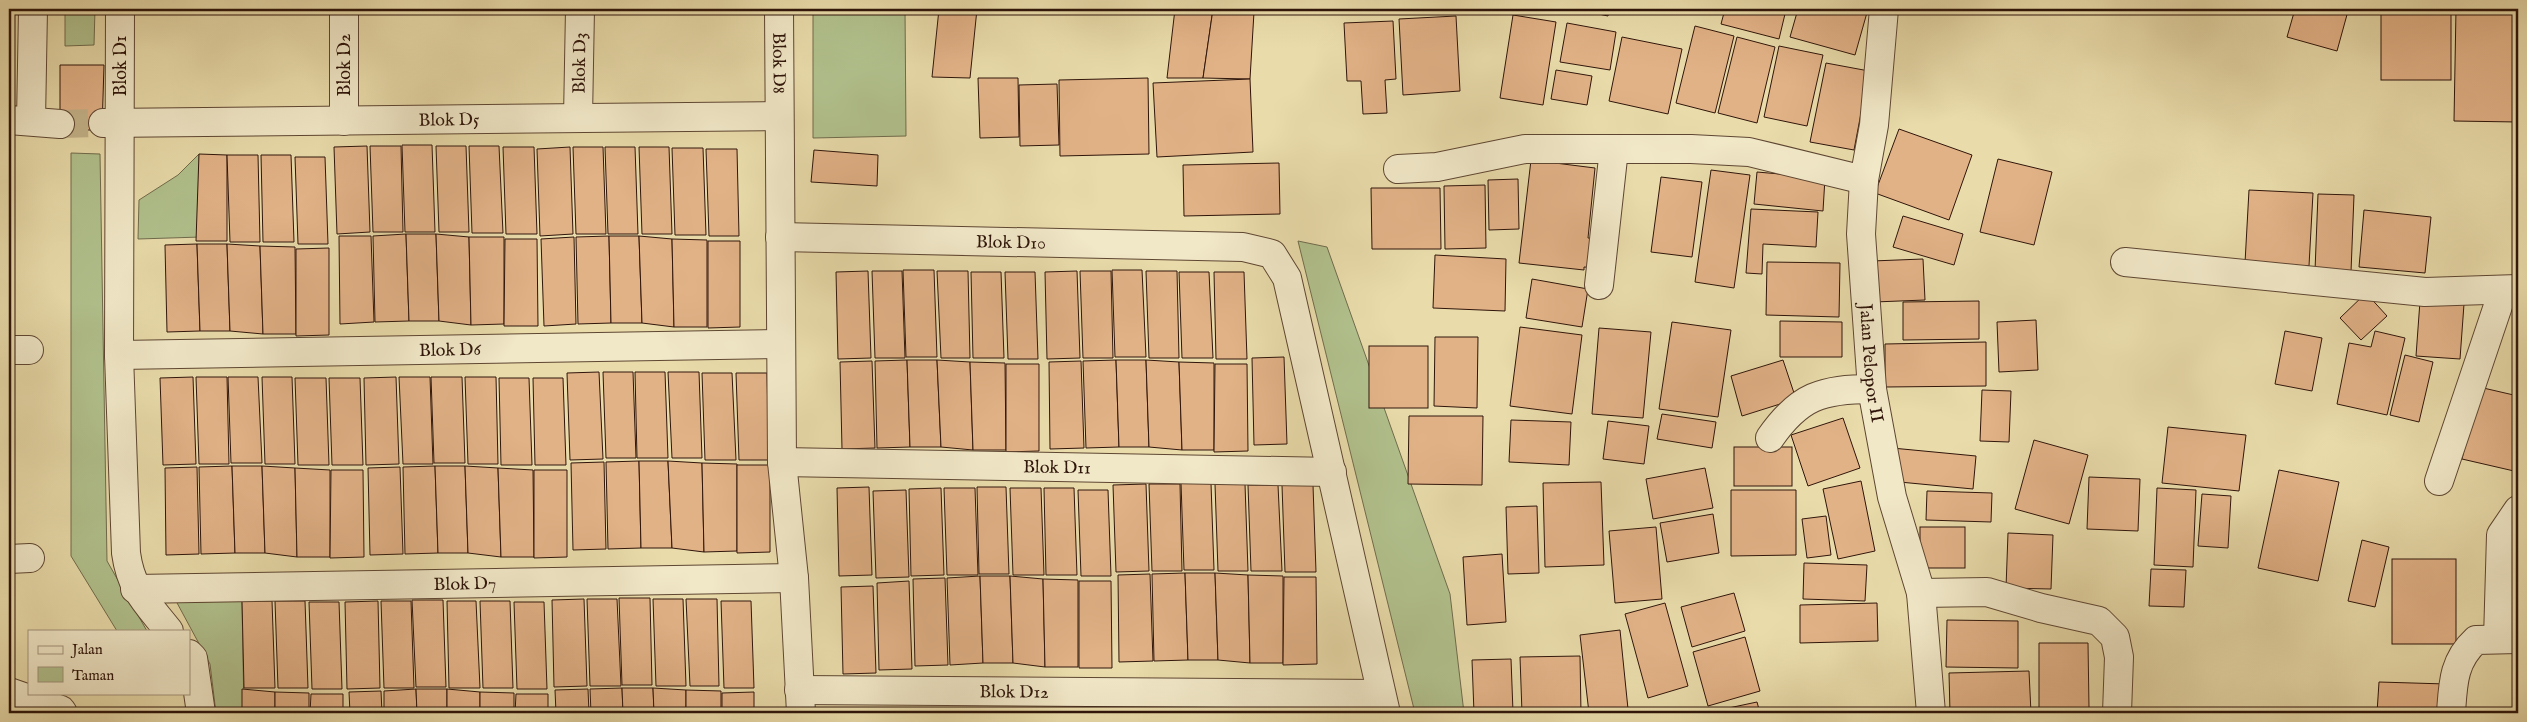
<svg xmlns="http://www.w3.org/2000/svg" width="2527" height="722" viewBox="0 0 2527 722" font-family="'IM FELL English',serif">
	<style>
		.green { fill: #b1c18d; stroke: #706b4c }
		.building { fill: #e2b287; stroke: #2f150a }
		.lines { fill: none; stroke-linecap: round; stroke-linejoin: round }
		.street-tunnel { stroke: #c4b38a; stroke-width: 28; stroke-dasharray: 28 14; stroke-linecap: butt }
		.street-casing { stroke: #5e4632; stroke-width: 30 }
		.street { stroke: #f1e8c8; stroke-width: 28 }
		.labels { text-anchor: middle; stroke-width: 4; stroke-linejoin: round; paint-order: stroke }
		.street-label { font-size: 18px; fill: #2f150a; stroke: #f1e8c8 }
	</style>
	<rect width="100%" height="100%" fill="#e9dbaa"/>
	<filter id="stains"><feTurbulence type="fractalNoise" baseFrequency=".004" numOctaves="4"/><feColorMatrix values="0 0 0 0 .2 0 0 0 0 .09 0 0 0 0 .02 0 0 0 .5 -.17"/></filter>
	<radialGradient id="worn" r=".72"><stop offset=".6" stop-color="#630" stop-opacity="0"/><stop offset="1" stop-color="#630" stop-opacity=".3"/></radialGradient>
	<!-- green -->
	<g class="green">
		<path d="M65,9H95L94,45L65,46Z"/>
		<path d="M813,9H905L906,136L813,138Z"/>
		<path d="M71,153L100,154L107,561L147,631H117L71,556Z"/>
		<path d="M199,154L201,237L138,239L139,200L178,175Z"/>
		<path d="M1298,241L1327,247L1450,594L1464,713H1415Z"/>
		<path d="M176,601H242L244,713H216L210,664Z"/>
	</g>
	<!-- building -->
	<g class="building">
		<path d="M939,9H977L970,78L932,77Z"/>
		<path d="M1175,9H1213L1203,78H1167Z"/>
		<path d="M1213,9L1254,12L1250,79L1203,78Z"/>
		<path d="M1575,9H1609L1608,16Z"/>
		<path d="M1725,9H1764L1785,14L1779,39L1721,24Z"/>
		<path d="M1798,9H1868L1855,55L1790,37Z"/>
		<path d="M2295,9L2348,11L2337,51L2287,37Z"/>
		<rect x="2381" y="9" width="70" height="71"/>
		<path d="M2456,9H2518V122L2454,121Z"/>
		<path d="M1513,15L1556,22L1543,105L1500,98Z"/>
		<path d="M1456,16L1460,91L1403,95L1399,19Z"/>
		<path d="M1393,21L1396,79L1385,80L1387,113L1363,114L1361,81H1347L1344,23Z"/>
		<path d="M1567,23L1616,32L1610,70L1560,62Z"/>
		<path d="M1695,26L1734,36L1715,113L1676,103Z"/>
		<path d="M1622,37L1682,49L1668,114L1609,101Z"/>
		<path d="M1737,37L1775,47L1757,123L1718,113Z"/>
		<path d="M1779,46L1823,55L1807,126L1764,117Z"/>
		<path d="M1826,63L1869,71L1854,150L1810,142Z"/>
		<path d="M60,65H104L102,130H60Z"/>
		<path d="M1556,70L1592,76L1587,105L1551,99Z"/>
		<path d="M978,78H1018L1019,137L980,138Z"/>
		<path d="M1148,78L1149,154L1060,156L1059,80Z"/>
		<path d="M1250,79L1253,152L1157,157L1153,83Z"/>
		<path d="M1057,84L1059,145L1020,146L1019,85Z"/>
		<path d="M1899,129L1972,155L1949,220L1875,193Z"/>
		<path d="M402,145H432L435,232H405Z"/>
		<path d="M367,146L370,232L337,234L334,147Z"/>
		<path d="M370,146H401L403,232H373Z"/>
		<path d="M436,146H466L469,232H439Z"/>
		<path d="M469,146H499L503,233H472Z"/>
		<path d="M503,147H534L537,234H506Z"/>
		<path d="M570,147L573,234L540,236L537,149Z"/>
		<path d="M573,147H603L606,234H576Z"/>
		<path d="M605,147H635L638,234H608Z"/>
		<path d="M639,147H669L672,234H642Z"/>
		<path d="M672,148H703L706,235H675Z"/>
		<path d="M706,149H737L739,236H709Z"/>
		<path d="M814,150L878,155L877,186L811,182Z"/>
		<path d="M199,154L227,155V241H196Z"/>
		<path d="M227,155H258L260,242H230Z"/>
		<path d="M261,155H291L294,242H263Z"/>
		<path d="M295,157H325L328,244H298Z"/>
		<path d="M1998,159L2052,172L2034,245L1980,232Z"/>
		<path d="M1531,160L1595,168L1588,238L1601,239L1598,268L1584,267V270L1519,263Z"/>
		<path d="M1279,163L1280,214L1184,216L1183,165Z"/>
		<path d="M1711,170L1750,175L1734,288L1695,282Z"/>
		<path d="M1757,172L1825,178L1823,211L1754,204Z"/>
		<path d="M1661,177L1702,182L1692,257L1651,252Z"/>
		<path d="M1518,179L1519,229L1489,230L1488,180Z"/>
		<path d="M1485,185L1486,248L1445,249L1444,186Z"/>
		<path d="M1371,188H1440L1441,249H1372Z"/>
		<path d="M2249,190L2313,193L2309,266L2245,263Z"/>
		<path d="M2318,194L2354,195L2351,272L2315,271Z"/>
		<path d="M1751,209L1818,212L1816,247L1763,244L1762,274L1746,273Z"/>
		<path d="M2364,210L2431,217L2425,273L2359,267Z"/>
		<path d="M1903,216L1963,234L1954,265L1893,247Z"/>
		<path d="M406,234L409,321L375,322L373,236Z"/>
		<path d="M406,234H436L439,321H409Z"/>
		<path d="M436,234L469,237L471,325L439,321Z"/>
		<path d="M339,236H371L374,322L340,324Z"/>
		<path d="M609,236L611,323L578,324L576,237Z"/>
		<path d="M609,236H639L642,323H611Z"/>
		<path d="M639,236L672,239L674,327L642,323Z"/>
		<path d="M469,237H504V324L471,325Z"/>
		<path d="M574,237L576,324L544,326L541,239Z"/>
		<path d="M505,239H537L538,326H504Z"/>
		<path d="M672,239L707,240V327H674Z"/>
		<path d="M708,241H740V327L708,328Z"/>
		<path d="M197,244L200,331L167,332L165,245Z"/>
		<path d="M197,244H227L230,331H200Z"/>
		<path d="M227,244L260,246L263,334L230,331Z"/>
		<path d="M260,246L295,247L296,334H263Z"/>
		<path d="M329,248V335L296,336V249Z"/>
		<path d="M1435,255L1506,259L1505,311L1433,308Z"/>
		<path d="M1923,259L1925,300L1874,302L1872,261Z"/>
		<path d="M1767,262L1840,263L1839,317L1766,315Z"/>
		<path d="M903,270H934L937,357H906Z"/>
		<path d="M1112,270H1142L1146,357H1115Z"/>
		<path d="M868,271L871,358L838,359L836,272Z"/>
		<path d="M872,271H902L905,358H875Z"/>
		<path d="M937,271H968L970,358H941Z"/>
		<path d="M1077,271L1080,358L1047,359L1045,272Z"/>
		<path d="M1080,271H1111L1113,358H1083Z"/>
		<path d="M1146,271H1177L1179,358H1149Z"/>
		<path d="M971,272H1001L1004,358H973Z"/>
		<path d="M1005,272H1035L1038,359H1008Z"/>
		<path d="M1179,272H1209L1213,358H1182Z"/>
		<path d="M1214,272H1244L1247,359H1216Z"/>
		<path d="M1532,279L1588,289L1582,327L1526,318Z"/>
		<path d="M2366,293L2387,316L2361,340L2340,318Z"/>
		<path d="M1979,301V339L1903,340V302Z"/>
		<path d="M2420,301L2464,304L2460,359L2416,356Z"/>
		<path d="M2036,320L2038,370L1999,372L1997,322Z"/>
		<path d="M1780,321L1842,322V357H1780Z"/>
		<path d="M1672,322L1731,330L1718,417L1659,409Z"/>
		<path d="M1520,327L1582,335L1572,414L1510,406Z"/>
		<path d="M1599,328L1651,332L1643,418L1592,414Z"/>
		<path d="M2285,331L2322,338L2312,391L2275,384Z"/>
		<path d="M2375,331L2405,338L2387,415L2337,404L2349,343L2371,347Z"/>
		<path d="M1435,337H1478L1477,408L1434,406Z"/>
		<path d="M1986,342V386L1885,387V344Z"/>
		<rect x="1369" y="346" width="59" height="62"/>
		<path d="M2405,355L2433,362L2419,422L2390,415Z"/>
		<path d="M1284,357L1287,444L1254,445L1252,358Z"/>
		<path d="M907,360L910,447L877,448L875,361Z"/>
		<path d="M907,360H937L941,447H910Z"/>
		<path d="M937,360L970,362L973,450L941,447Z"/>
		<path d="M1116,360L1119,447L1086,448L1083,361Z"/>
		<path d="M1116,360H1146L1149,447H1119Z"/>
		<path d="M1146,360L1179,362L1182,450L1149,447Z"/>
		<path d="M1783,360L1796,399L1742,416L1731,376Z"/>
		<path d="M872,361L875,448L842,449L840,362Z"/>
		<path d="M1081,361L1084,448L1050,449L1049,362Z"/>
		<path d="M970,362L1005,363L1006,450H973Z"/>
		<path d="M1179,362L1214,363V450H1182Z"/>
		<path d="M1006,364H1039V451L1006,452Z"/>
		<path d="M1215,364H1247L1248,451L1214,452Z"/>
		<path d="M599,372L603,459L570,460L567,373Z"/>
		<path d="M603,372H633L636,458H606Z"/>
		<path d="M635,372H665L668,458H637Z"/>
		<path d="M668,372H699L702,458H672Z"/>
		<path d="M702,373H732L736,460H705Z"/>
		<path d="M736,373H767L769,460H739Z"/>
		<path d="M193,377L196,464L163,465L160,378Z"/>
		<path d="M196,377H227L229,464H199Z"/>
		<path d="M228,377H258L262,463H231Z"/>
		<path d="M262,377H292L295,464H265Z"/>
		<path d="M396,377L399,464L366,465L364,378Z"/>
		<path d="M399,377H430L433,464H403Z"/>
		<path d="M431,377H462L465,463H434Z"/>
		<path d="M465,377H496L498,464H468Z"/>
		<path d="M295,378H326L329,465H298Z"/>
		<path d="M329,378H360L363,465H332Z"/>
		<path d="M499,378H529L532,465H501Z"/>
		<path d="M533,378H563L566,465H535Z"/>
		<path d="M2479,387L2518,396V452L2514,471L2462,459Z"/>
		<path d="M1982,390L2011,391L2009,442L1980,441Z"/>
		<path d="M1662,414L1716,422L1712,448L1657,439Z"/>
		<path d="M1409,416H1483L1482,485L1408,484Z"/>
		<path d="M1843,418L1860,468L1808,486L1791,435Z"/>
		<path d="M1511,420L1571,422L1569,465L1509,462Z"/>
		<path d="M1608,421L1649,426L1644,464L1603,459Z"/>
		<path d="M2168,427L2246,435L2239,491L2162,483Z"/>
		<path d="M2034,440L2088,455L2069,524L2015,509Z"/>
		<rect x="1734" y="447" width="58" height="39"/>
		<path d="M1892,448L1976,456L1973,489L1889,481Z"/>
		<path d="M639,461L641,548L608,549L606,462Z"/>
		<path d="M639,461H668L672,548H641Z"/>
		<path d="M668,461L702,463L704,552L672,548Z"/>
		<path d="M604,462L606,549L573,550L571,463Z"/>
		<path d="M702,463L737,464V551L704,552Z"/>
		<path d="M737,465H770V552L737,553Z"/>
		<path d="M232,466L235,553L201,554L199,467Z"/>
		<path d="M232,466H262L265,553H235Z"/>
		<path d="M262,466L295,468L297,557L265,553Z"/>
		<path d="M435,466L438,553L405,554L403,467Z"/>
		<path d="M435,466H465L468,553H438Z"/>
		<path d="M465,466L498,468L501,557L468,553Z"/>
		<path d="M197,467L199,554L166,555L165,468Z"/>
		<path d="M400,467L403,554L370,555L368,468Z"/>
		<path d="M295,468L330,470V557H297Z"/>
		<path d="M498,468L533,470L534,557H501Z"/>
		<path d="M1705,468L1713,508L1653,519L1646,479Z"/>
		<path d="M331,470H363L364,557L330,558Z"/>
		<path d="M534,470H567V557L534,558Z"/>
		<path d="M2279,470L2339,482L2318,581L2258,568Z"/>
		<path d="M2089,477L2140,479L2138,531L2087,529Z"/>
		<path d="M1861,481L1875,551L1838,559L1823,489Z"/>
		<path d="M1601,482L1604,565L1545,567L1543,483Z"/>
		<path d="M1181,483H1211L1214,570H1184Z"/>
		<path d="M1146,484L1149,571L1116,572L1113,485Z"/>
		<path d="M1149,484H1180L1182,571H1152Z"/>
		<path d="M1215,484H1245L1248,571H1218Z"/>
		<path d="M1248,485H1278L1282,571H1251Z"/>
		<path d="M1282,485H1313L1316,572H1285Z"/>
		<path d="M869,487L872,575L839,576L837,488Z"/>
		<path d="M977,487H1006L1009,574H979Z"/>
		<path d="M941,488L944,575L911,576L909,489Z"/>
		<path d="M944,488H975L978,575H947Z"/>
		<path d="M1010,488H1041L1044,575H1013Z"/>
		<path d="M1044,488H1074L1077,575H1046Z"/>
		<path d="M2157,488L2196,490L2193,567L2154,565Z"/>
		<path d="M906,490L909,577L876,578L873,491Z"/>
		<path d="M1078,490H1108L1111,576H1081Z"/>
		<path d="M1731,490H1796V555L1731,556Z"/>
		<path d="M1927,491L1992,493L1991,522L1926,520Z"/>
		<path d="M2202,494L2231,496L2228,548L2198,546Z"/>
		<path d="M1537,506L1539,573L1508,574L1506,507Z"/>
		<path d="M1713,514L1719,553L1667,562L1660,523Z"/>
		<path d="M1826,516L1831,555L1807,558L1802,519Z"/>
		<path d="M1656,527L1662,599L1615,603L1609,531Z"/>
		<rect x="1920" y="527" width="45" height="41"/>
		<path d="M2008,533L2053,535L2051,589L2006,588Z"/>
		<path d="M2362,540L2389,547L2375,607L2348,601Z"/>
		<path d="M2517,542H2518V589H2515Z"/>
		<path d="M1502,554L1506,622L1467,625L1463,557Z"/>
		<rect x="2392" y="559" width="64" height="85"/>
		<path d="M1804,563L1867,565L1865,601L1803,599Z"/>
		<path d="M2151,569L2186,570L2184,607L2149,606Z"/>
		<path d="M1185,573L1188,660L1154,661L1152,574Z"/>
		<path d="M1185,573H1215L1218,660H1188Z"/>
		<path d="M1215,573L1248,575L1250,663L1218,660Z"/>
		<path d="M1150,574L1153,661L1119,662L1118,575Z"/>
		<path d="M1248,575L1283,576V663H1250Z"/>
		<path d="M980,576L983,663L950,665L947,578Z"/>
		<path d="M980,576H1010L1013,663H983Z"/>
		<path d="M1010,576L1043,579L1045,667L1013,663Z"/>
		<path d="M1284,577H1316L1317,664L1283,665Z"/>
		<path d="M945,578L948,665L915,666L913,579Z"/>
		<path d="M1043,579L1078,580V667H1045Z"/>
		<path d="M909,581L912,669L879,670L877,583Z"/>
		<path d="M1079,581H1111L1112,668H1079Z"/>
		<path d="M873,586L876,673L843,674L841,587Z"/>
		<path d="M1734,593L1745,631L1692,647L1681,607Z"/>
		<path d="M619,598H650L652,685H622Z"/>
		<path d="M584,599L587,686L554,687L552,600Z"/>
		<path d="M587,599H617L621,686H590Z"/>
		<path d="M653,599H683L686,686H656Z"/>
		<path d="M686,599H717L719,686H690Z"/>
		<path d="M412,600H443L446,687H416Z"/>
		<path d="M242,601H272L275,688H244Z"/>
		<path d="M275,601H305L308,688H278Z"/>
		<path d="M378,601L380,688L347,689L345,602Z"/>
		<path d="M381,601H411L414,688H384Z"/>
		<path d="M447,601H476L480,688H449Z"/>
		<path d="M480,601H510L513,688H483Z"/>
		<path d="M721,601H751L754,688H724Z"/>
		<path d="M309,602H339L342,689H312Z"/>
		<path d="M514,602H544L547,689H517Z"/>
		<path d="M1665,603L1688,686L1648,698L1625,614Z"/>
		<path d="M1877,603L1878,641L1800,643V605Z"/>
		<path d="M1947,620L2018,621V668L1946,667Z"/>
		<path d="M1620,630L1628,709L1589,713L1580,635Z"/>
		<path d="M1745,637L1760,691L1708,706L1693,652Z"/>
		<path d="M2039,643H2088L2089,708L2039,709Z"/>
		<path d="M1580,656L1581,713H1522L1520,657Z"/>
		<path d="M1511,659L1513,712L1474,713L1472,660Z"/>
		<path d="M2029,671L2031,713H1950L1949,673Z"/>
		<path d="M2379,682L2446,684L2445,713H2377Z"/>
		<path d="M622,688L623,713H591L590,689Z"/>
		<path d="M622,688H653L654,713H623Z"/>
		<path d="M653,688L686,690V713H654Z"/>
		<path d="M242,689L275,692V713H242Z"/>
		<path d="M416,689L417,713H384V691Z"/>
		<path d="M416,689H447V713H417Z"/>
		<path d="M447,689L480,692V713H447Z"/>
		<path d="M588,689L589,713H556L555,690Z"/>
		<path d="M686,690L721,691V713H686Z"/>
		<path d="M381,691L382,713H350L349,692Z"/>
		<path d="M275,692L309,693V713H275Z"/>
		<path d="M480,692L514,693V713H480Z"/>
		<path d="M754,692V713H722V693Z"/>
		<path d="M311,694H343V713H310Z"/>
		<path d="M516,694H548V713H515Z"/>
		<path d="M1757,702L1760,713H1705Z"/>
	</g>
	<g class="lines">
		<!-- street-tunnel -->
		<path class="street-tunnel" d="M60,124L103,123"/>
		<defs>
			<g id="street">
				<path d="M120,9L119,355L126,553C131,590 147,603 169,631"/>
				<path d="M344,9V121"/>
				<path id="s1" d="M779,9L782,462L794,578L801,713"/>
				<path id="s2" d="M1884,9L1874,125L1864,180L1861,234L1872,389L1892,497L1921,593L1931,713"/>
				<path id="s3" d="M578,118L580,9"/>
				<path d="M9,120L60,124"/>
				<path d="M31,121L33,9"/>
				<path id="s4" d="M103,123L779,116"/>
				<path d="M1398,169L1437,167L1525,149H1691L1749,152L1864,180"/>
				<path id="s5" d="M780,237L1243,247L1272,254L1287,278L1386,713"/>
				<path d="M2125,262L2425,292L2518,289"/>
				<path d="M1599,285L1614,149"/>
				<path d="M9,350H29"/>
				<path id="s6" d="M119,355L781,344"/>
				<path d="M1770,438C1799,396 1822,389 1872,389"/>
				<path id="s7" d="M782,462L1332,472"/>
				<path d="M2439,481L2503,291"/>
				<path d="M9,559L30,558"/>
				<path id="s8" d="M135,589L794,578"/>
				<path d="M1921,593L1987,592L2041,608L2099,621L2115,637L2119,657L2117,713"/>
				<path d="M2498,639L2501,535L2518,510"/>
				<path d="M189,654L193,658L201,713"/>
				<path id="s9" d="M799,690L1380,694"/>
				<path d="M9,692L61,710L63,713"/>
				<path d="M2451,713C2453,684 2453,661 2476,640L2518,639"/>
			</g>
		</defs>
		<!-- street casing -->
		<use href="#street" class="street-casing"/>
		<!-- street -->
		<use href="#street" class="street"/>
	</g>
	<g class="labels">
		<!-- street labels -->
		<g class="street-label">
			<text dy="6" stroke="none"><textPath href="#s1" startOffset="54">Blok D8</textPath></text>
			<text dy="6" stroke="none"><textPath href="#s3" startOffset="55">Blok D3</textPath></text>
			<text transform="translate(344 65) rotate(-90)" y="6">Blok D2</text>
			<text transform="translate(120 66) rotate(-90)" y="6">Blok D1</text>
			<text dy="6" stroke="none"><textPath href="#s4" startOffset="346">Blok D5</textPath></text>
			<text dy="6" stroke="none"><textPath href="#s5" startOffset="231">Blok D10</textPath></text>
			<text dy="6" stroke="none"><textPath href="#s6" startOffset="331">Blok D6</textPath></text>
			<text dy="6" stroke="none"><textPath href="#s2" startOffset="356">Jalan Pelopor II</textPath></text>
			<text dy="6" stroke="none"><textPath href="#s7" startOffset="275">Blok D11</textPath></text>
			<text dy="6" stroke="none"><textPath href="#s8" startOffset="330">Blok D7</textPath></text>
			<text dy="6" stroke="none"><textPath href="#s9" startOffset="215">Blok D12</textPath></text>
		</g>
	</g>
	<!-- margin -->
	<rect width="2527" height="722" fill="none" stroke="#e9dbaa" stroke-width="30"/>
	<rect x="10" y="10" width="2507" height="702" fill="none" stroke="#2f150a" stroke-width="2.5"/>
	<rect x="15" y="15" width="2497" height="692" fill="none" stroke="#2f150a"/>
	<!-- legend -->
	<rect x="28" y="630" width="162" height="65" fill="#f1e8c8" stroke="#a3947c"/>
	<rect x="38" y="646" width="25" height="8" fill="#f1e8c8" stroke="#a3947c"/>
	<text x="72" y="654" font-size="15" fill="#2f150a">Jalan</text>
	<rect x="38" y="667" width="25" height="15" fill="#b1c18d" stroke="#a3947c"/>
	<text x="72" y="680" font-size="15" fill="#2f150a">Taman</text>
	<rect width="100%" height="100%" filter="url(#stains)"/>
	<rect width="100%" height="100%" fill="url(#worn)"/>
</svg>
